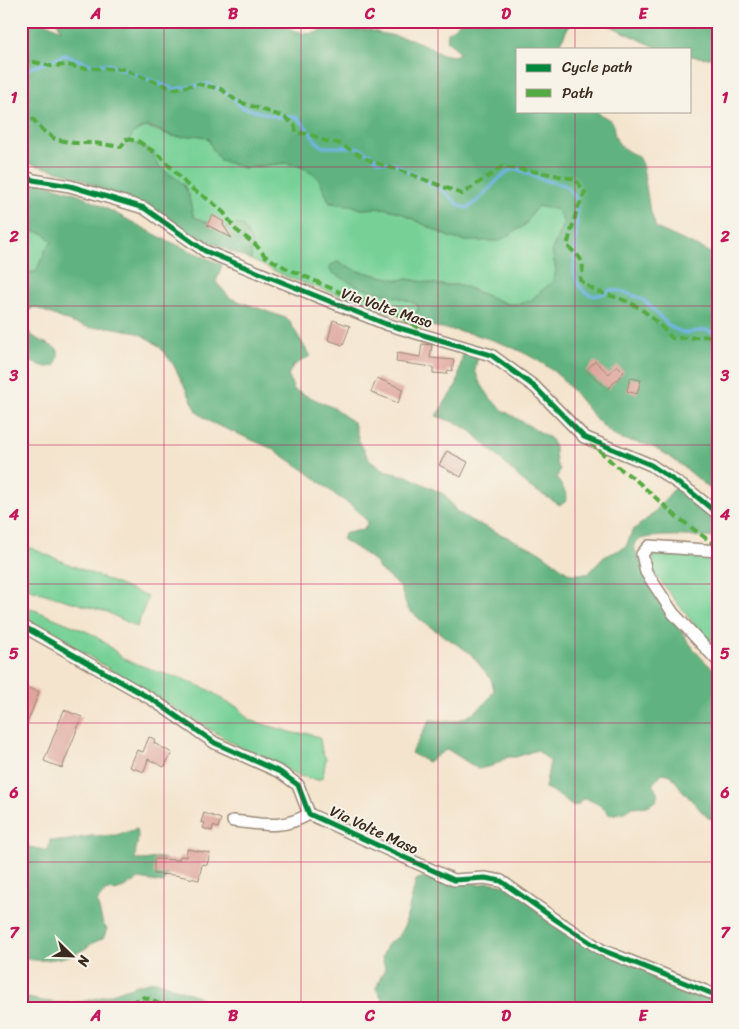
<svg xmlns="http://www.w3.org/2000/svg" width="739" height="1029" viewBox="0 0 739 1029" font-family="Sriracha,sans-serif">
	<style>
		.green { fill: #77d197; stroke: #597e5a }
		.forest { fill: #61b380; stroke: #4e6e4f }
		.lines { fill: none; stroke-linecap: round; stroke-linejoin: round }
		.stream { stroke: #73b4e7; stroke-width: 3 }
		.building { fill: #dea399 }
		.minor-casing { stroke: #988776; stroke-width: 14 }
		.minor { stroke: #fff; stroke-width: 11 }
		.quiet { stroke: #55ab43; stroke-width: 4; stroke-dasharray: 8 4; stroke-linecap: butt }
		.cycleway-casing { stroke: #f7f3e8; stroke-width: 8 }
		.cycleway { stroke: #00873e; stroke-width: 5 }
		.grid { fill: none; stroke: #c2185b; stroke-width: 1; stroke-opacity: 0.55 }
		.labels { text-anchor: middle; stroke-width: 4; stroke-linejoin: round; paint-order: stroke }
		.street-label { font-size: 15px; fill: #3b2a1e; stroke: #f7f3e8 }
		.neatline { fill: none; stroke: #c2185b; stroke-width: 2 }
		.grid-label { font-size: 16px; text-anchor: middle; font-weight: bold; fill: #c2185b }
	</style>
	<rect width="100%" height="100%" fill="#f7f3e8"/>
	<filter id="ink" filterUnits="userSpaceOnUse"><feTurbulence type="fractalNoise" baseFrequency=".02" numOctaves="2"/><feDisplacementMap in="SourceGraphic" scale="10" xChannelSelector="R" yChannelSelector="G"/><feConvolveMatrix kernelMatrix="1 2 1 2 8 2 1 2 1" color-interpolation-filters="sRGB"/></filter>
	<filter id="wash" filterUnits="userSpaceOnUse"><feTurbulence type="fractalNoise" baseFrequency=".0096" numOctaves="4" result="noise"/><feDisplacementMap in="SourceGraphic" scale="20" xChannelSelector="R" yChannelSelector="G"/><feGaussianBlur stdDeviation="1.12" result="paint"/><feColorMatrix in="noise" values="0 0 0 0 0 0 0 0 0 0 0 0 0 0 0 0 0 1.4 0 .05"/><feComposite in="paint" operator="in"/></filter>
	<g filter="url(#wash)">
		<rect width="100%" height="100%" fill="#f4e4cd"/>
		<!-- green -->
		<g class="green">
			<path d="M146,127C155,129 164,134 173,136C186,139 195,132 208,138L213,150L244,168L285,163L296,165L312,172L319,179L330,203L351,205L361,209L384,208L399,212L449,237L465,241L525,225L536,206L555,209L560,214L563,221L562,229L552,250L556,271L553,281L531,300L519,304H507L461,285H441L407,279L398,280L358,271L337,262L359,287L404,299L418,305V311L406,318L292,279L251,260L252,242L194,217L190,207L189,195L184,185L157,165L154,159L130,141L132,133Z"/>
			<path d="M21,227L45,234L52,242L46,249L36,272L21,273Z"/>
			<path d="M21,544L148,597L137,627L107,612L51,596L21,586Z"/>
			<path d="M668,551L718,553V653L711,646L653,572V553Z"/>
			<path d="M21,602L32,609L90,633L104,642L124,659L158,672L180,678L209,690L226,702L239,708L249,720L297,734L309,733L320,739L322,752L326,758L323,777L318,780L300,776L243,749L70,645L21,618Z"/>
		</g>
		<!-- forest -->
		<g class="forest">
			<path d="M21,21H42L61,30L57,21H268L305,34L315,33L321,30H371L379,33L411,39L432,48L440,54L454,56L459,54L456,48L447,41L448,32L458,25L460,21H567L569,25L561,42V49H518V111H597C601,117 609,117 613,124C613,124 614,131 614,132C616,145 627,152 638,156L643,167L649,206L656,228L709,252L718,259V496C697,478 676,458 651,446C640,442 622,441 615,436C589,417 576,389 552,370C532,355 507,344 483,337C466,331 448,330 431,326C423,324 414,321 406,318L418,311V305L404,299L359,287L331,272L329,266L337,262L358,271L398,280L407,279L441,285H461L507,304H519L531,300L553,281L556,271L552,250L562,229L563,221L560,214L555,209L537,206L525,225L499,241H465L449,237L399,212L384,208L361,209L351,205L330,203L319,179L312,172L296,165L285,163L244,168L220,160L213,150L208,138C195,132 187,139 173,136C165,134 156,127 147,127C143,127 137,131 133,133L130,141L154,152C153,171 175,173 184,186C191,195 190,207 194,217L222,228L235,224L243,226L252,242L251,260L171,225L85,181L72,175L21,161Z"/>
			<path d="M600,21H718V59L690,56V49H660Z"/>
			<path d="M21,177L79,194L164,239L222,265L216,282L230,298L288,319L310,356L293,366L288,375L294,390L334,408L354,423L359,441L370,461L387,472L407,476L445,495L456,511L472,521L540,552L570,574H588L604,557L626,547L632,531L653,514L673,490L678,481L718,517V538C701,537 647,532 635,542L634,548C648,575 691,660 718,671V822L707,817L682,790L671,775L662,773L652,785C658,790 658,794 656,801L647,806L632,807L624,812L610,815C602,807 594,799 582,799L578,805L572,806L554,792L545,788L550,761L537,750L516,757H508L492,766L478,769L447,749L428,762L411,753L430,720C438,720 447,722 454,721C470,719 488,703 494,690L491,679L470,653L423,622L408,609L400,587L379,569L374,561L368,556L342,539L345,533L363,530L368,522L353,506L337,496L307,472L273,449L210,422L198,413L173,364L159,346L146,337L132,331L109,327L91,328L73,323L34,307L24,314C23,339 42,339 58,350V358L55,366L46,367L21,359V273L36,272L46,249L52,242L45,234L21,227Z"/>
			<path d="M464,348L479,351L475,370L479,381L491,399L504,411L550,438L555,447L556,463L560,469L557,478L567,495L565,502L560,505L528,486L471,431L454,422L436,416L457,384Z"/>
			<path d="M137,829C140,842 135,846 135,859C147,863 155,854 167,860L168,872L163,883L139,879L124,888L115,891L106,890L97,902L103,924L107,929L103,939C95,941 93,943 86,948C70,959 40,963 21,958V860L25,846L48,851L50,840L63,841L91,836L116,835Z"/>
			<path d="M423,877L440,880L448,884L473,883L480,885L488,882L506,885L592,941L718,996V1008H386L376,988L385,968L382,957L388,943L398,937L405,924L416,880Z"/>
			<path d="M156,981L198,996L209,1004V1008H21V996C51,1005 79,1005 108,995C125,990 138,983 156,981Z"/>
		</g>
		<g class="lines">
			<!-- stream -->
			<path class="stream" d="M21,70L31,68L65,55L90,64H108L174,89L208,84L231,95L241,107L278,117H296L303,123L315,140L323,147H357L369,153L379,161L394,163L406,171L422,178L431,185L444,191L460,206L467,208C486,198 495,176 515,168L543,180L564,185L575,196L577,203V220L574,271C576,285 586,300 602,294C606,293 608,290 613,290C622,291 635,295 643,300C656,309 665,327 681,332C696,337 699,323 718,335"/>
		</g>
		<g id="blocks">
			<!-- building -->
			<g class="building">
				<path d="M212,215L224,222L223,225L232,238L207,225Z"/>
				<path d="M333,320L350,326L343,345L328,340Z"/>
				<path d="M422,344L432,345L430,358L454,360L452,371L448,370L447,374L433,373V367L396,362L397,353L420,357Z"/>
				<path d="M595,361L609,374L617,365L624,372L608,389L586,371Z"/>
				<path d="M377,378L403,389L398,403L371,392Z"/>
				<path d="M630,378L641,380L637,394L627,391Z"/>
				<path d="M447,451L468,462L461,477L439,465Z"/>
				<path d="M21,685L39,692L22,737L21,736Z"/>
				<path d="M64,710L82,717L62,768L44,761Z"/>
				<path d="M149,737L155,739L154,743L172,753L164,767L148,759L144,772L130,767L137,750L143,752Z"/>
				<path d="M204,813L221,819L218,828L213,826L212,831L203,828L205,823L201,822Z"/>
				<path d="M187,849L210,853L207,865L202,864L199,880L175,875L154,874V859L179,860L180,856L186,857Z"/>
			</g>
		</g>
	</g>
	<g filter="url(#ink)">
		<use href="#blocks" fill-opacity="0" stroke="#988776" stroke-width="1"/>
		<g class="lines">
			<defs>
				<g id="minor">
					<path d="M21,175L33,180L70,186L144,208L205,251L386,324L491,355L535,387L584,437L651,465L691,492L718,514"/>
					<path d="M718,551L649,546L642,554L646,572L673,613L718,661"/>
					<path d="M21,625L153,700L215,743L280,772L298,785L309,814L454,880L485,878L501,881L556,920L602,950L718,996"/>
					<path d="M233,821C263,824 282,830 309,814"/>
				</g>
			</defs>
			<!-- minor casing -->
			<use href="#minor" class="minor-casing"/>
			<!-- minor -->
			<use href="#minor" class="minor"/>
			<!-- quiet -->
			<g class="quiet">
				<path d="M21,61H30L51,66L67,65L82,68L122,69L174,89L198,84L221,89L237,101L284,117L295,125L296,133L310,134L325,141L338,143L373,162L410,174L462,194L502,167L539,172L575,179L585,192L577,210L567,246C580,257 587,261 580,279C595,295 607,293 626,301C644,308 659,324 672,338H687L718,335"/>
				<path d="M21,112L32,118L42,130L55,139L74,143H94L121,147L126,139L138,141L161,157L189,187L212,202L224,213L236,230L256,245L265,256L286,268L344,294L388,308L420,329"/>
				<path d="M590,442L615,465L636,480L677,517L718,547"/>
				<path d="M120,1008L144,997L168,1008"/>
			</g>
			<defs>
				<g id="cycleway">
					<path d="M21,175L33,180L70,186L144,208L205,251L386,324L491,355L535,387L584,437L651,465L691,492L718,514"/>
					<path d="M21,625L153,700L215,743L280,772L298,785L309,814L454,880L485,878L501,881L556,920L602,950L718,996"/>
				</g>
			</defs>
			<!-- cycleway casing -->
			<use href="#cycleway" class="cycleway-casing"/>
			<!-- cycleway -->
			<use href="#cycleway" class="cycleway"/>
		</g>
	</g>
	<!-- grid -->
	<path class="grid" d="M164,21V1008M301,21V1008M438,21V1008M575,21V49M575,111V1008M21,167H718M21,306H718M21,445H718M21,584H718M21,723H718M21,862H718"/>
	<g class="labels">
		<!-- street labels -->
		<g class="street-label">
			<text transform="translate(387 308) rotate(19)" y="5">Via Volte Maso</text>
			<text transform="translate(374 830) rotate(25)" y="5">Via Volte Maso</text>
		</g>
	</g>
	<!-- margin -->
	<rect width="739" height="1029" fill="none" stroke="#f7f3e8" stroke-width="55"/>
	<!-- legend -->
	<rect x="516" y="48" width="175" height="65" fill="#f7f3e8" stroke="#aca397"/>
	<rect x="526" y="64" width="25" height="8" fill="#00873e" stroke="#aca397"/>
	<text x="562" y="72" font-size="15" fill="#3b2a1e">Cycle path</text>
	<rect x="526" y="89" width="25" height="8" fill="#55ab43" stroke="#aca397"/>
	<text x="562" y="98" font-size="15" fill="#3b2a1e">Path</text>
	<!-- north arrow -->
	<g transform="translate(72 956) rotate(113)" stroke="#f7f3e8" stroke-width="4" paint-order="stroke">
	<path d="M0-4L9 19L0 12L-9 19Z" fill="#3b2a1e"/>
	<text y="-8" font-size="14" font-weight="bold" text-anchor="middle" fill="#3b2a1e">N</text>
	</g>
	<rect x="28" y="28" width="684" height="974" class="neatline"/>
	<g class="grid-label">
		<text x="96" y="19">A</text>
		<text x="233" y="19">B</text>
		<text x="370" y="19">C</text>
		<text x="506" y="19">D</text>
		<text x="643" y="19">E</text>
		<text x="14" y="103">1</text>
		<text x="725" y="103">1</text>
		<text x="14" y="242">2</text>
		<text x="725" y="242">2</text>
		<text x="14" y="381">3</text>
		<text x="725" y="381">3</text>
		<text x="14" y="520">4</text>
		<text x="725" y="520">4</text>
		<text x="14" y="659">5</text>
		<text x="725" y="659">5</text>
		<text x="14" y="798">6</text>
		<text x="725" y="798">6</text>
		<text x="14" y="938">7</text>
		<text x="725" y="938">7</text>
		<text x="96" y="1021">A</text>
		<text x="233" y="1021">B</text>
		<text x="370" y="1021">C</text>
		<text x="506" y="1021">D</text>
		<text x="643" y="1021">E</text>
	</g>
</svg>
